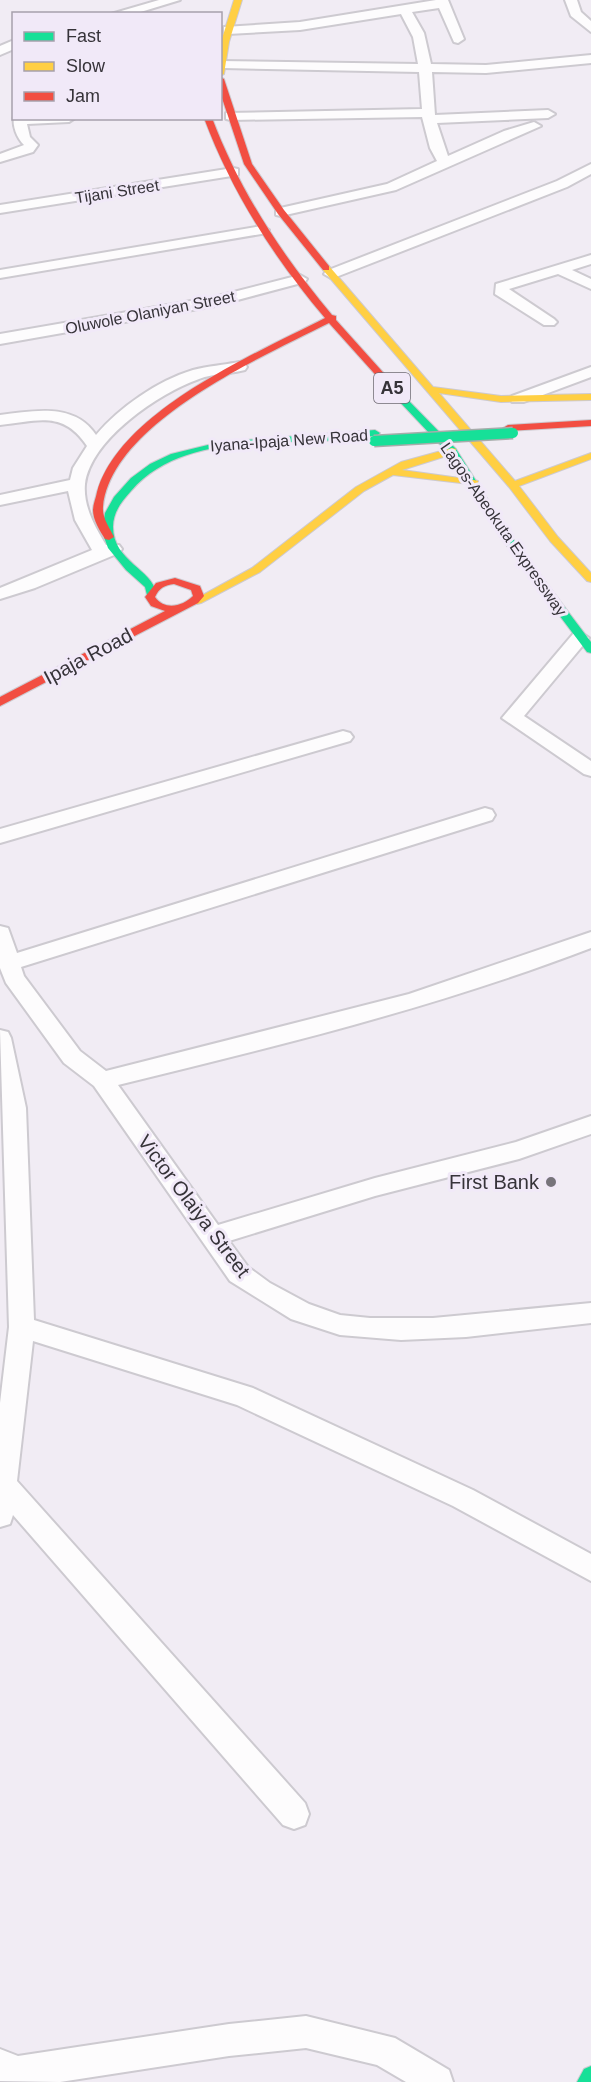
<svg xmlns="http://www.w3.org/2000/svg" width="591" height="2082" viewBox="0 0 591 2082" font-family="Arial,sans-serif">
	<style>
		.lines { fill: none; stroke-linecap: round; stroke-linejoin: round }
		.street-casing { stroke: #cdcad0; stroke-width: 4 }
		.fast-casing { stroke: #cdcad0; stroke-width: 2 }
		.slow-casing { stroke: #cdcad0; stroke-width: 2 }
		.jam-casing { stroke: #cdcad0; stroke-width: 2 }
		.street { fill: #fdfcfd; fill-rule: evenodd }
		.fast { fill: #16e098; fill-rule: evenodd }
		.slow { fill: #ffcf43; fill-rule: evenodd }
		.jam { fill: #f24e42; fill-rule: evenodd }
		.fast-bridge-casing { stroke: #a6acaa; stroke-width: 13; stroke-linecap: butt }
		.fast-bridge { stroke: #16e098; stroke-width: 10 }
		.poi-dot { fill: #77747a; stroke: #f1e9f8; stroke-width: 2 }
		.labels { text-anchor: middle; stroke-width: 6; stroke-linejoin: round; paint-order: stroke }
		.far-street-label { font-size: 16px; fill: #363339; stroke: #f1e9f8 }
		.shield { fill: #f1e9f8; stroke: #6e6a72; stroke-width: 1.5 }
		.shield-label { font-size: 18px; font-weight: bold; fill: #363339 }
		.street-label { font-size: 20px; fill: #363339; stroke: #f1e9f8 }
		.poi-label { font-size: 20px; fill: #363339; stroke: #f1e9f8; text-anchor: end }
	</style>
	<rect width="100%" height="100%" fill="#f1ecf4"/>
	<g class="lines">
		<defs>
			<g id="street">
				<path d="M159,0H180L134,14H111Z"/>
				<path d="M436,0H448L464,39L458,43L454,42L439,8L412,12L424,33L431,64L486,65L591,55V63L486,73L432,72L435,115L548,110L555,114L548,118L437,123L448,156L504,131L534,122L541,126L396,190L281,216L276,215V209L387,184L437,161L430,148L422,117L231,120L226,119V113L422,109L419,72L223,68L220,67V61L418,64L413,37L401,14L300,30L228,34L224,33V27L300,22Z"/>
				<path d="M565,0H577L581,12L591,21V32L571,16Z"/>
				<path d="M14,40V49L0,55V46Z"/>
				<path d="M14,116V118H75L69,122L27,124L30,137L38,145L33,152L0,162V154L24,145C17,138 12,126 14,116Z"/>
				<path d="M591,164V174L567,187L336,277L331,278L324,274L326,271L557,181Z"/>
				<path d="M233,168L238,169V175L0,213V205Z"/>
				<path d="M262,226L269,230L267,233L0,278V270Z"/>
				<path d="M591,255V264L572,270L591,279V289L558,274L509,289L554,319L557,322L554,325H544L495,294L496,284Z"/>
				<path d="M300,275L307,279L305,282L215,306L0,344V334L214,297Z"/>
				<path d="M239,362L245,364L247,367L245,370C230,374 214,373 199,379C159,393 91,439 85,484C83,506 95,527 106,545H119L122,549L119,553L35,588L0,599V588L92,550L75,520L68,491L0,505V495L70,480L73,468L87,446C63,410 38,421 0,425V415C34,411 74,402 96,435C120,407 157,381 193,370C208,366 224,365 239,362Z"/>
				<path d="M591,367V377L524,402H512L510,399L512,396Z"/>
				<path d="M580,632L589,638L524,716L591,761V776L584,774L502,718L573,634Z"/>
				<path d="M343,731L350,733L353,737L350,741L0,843V829Z"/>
				<path d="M485,808L492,810L495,815L492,820L21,967L24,976L80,1051L106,1071L409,994L591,932V948C437,1007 278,1046 118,1085L218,1225L375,1178L516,1142L591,1116V1134L519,1159L375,1196L229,1241L248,1267L270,1283L309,1304L340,1315L370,1318H433L591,1303V1323L466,1337L401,1340L340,1335L291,1319L230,1281L94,1086L64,1063L6,983L0,968V926L8,928L17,953Z"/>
				<path d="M0,1030L8,1032L11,1038L26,1108L34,1320L253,1388L473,1490L591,1554V1581L453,1506L237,1405L33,1341L17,1481L305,1803L309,1814L305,1825L294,1829L283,1825L13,1515L10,1524L0,1527V1403L9,1327Z"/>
				<path d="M306,2016L395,2038L449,2070L453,2082H406L377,2065L306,2048L229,2056L60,2082L0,2081V2049L18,2056L229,2024Z"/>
			</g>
			<g id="fast">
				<path d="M402,396L405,397L456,449L510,535L591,642V653L587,652L501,538L448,453L399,401V397Z"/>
				<path d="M375,430L380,433L378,435C301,451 189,424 131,491C122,501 113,512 113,527C113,561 153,570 156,593L155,595H147L145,587L126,570L108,548L104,537L103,525L105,513L114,497L131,478L150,464L171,454L220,442Z"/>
				<path d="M591,2066V2082H577L584,2069Z"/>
			</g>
			<g id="slow">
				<path d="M234,0H242L229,42L224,74L220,76L221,42Z"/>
				<path d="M323,266H329L433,387L501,396L591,394V400L501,402L439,393L515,481L591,453V459L519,486L558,537L591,573V582L587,581L550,541L509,487L323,270Z"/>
				<path d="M452,448L456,449V453L402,470L474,480L478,481V485L393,475L364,491L260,572L201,603L197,604L192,601L252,568L356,487L401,462Z"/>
			</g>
			<g id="jam">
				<path d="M220,77L224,79L252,164L284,210L329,266V270H323L278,214L244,164L220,92Z"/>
				<path d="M204,118H212C240,192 282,255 332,315L336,316V320L407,399L399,401L329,323C262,357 111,423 103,507C102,518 110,528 114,537L109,540L105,539C100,531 93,520 93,510C93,504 96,498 97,492C120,411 255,354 325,318C274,258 232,193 204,118Z"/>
				<path d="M591,420V426L508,431L503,428L508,425Z"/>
				<path d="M175,578L200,586L204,596L198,603L0,706V697L165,611L151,606L145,597L156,583ZM174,584L191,590L193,596C183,606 165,611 155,597C159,588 165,585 174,584Z"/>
			</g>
		</defs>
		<!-- street casing -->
		<use href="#street" class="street-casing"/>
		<!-- fast casing -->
		<use href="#fast" class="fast-casing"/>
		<!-- slow casing -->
		<use href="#slow" class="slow-casing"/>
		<!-- jam casing -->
		<use href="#jam" class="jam-casing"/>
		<!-- street -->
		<use href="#street" class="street"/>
		<!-- fast -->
		<use href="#fast" class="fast"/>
		<!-- slow -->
		<use href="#slow" class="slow"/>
		<!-- jam -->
		<use href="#jam" class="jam"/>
		<defs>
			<path id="fast-bridge" d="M374,441L513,433"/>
		</defs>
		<!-- fast-bridge casing -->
		<use href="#fast-bridge" class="fast-bridge-casing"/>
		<!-- fast-bridge -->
		<use href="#fast-bridge" class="fast-bridge"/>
	</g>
	<!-- markers -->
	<circle class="poi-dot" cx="551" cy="1182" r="6"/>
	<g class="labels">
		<!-- far-street labels -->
		<g class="far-street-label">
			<text transform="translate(117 191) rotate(-9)" y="6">Tijani Street</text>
			<text transform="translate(150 312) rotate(-11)" y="6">Oluwole Olaniyan Street</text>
			<text transform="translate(289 440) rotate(-4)" y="6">Iyana-Ipaja New Road</text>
			<text transform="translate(504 529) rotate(55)" y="6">Lagos-Abeokuta Expressway</text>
		</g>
		<!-- shield labels -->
		<rect class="shield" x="374" y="373" width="36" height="30" rx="4.5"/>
		<g class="shield-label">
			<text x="392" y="394">A5</text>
		</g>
		<!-- street labels -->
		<g class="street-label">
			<text transform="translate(88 656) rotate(-28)" y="7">Ipaja Road</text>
			<text transform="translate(194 1206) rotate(53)" y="7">Victor Olaiya Street</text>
		</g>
		<!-- poi labels -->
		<g class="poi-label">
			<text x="539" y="1189">First Bank</text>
		</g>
	</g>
	<!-- legend -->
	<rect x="12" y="12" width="210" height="108" fill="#f1e9f8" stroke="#a6a0ac" stroke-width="1.5"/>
	<rect x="24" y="32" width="30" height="9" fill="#16e098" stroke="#a6a0ac" stroke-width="1.5"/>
	<text x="66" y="42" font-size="18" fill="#363339">Fast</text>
	<rect x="24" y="62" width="30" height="9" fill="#ffcf43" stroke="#a6a0ac" stroke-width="1.5"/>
	<text x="66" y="72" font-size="18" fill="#363339">Slow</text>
	<rect x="24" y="92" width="30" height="9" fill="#f24e42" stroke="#a6a0ac" stroke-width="1.5"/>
	<text x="66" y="102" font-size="18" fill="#363339">Jam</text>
</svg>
